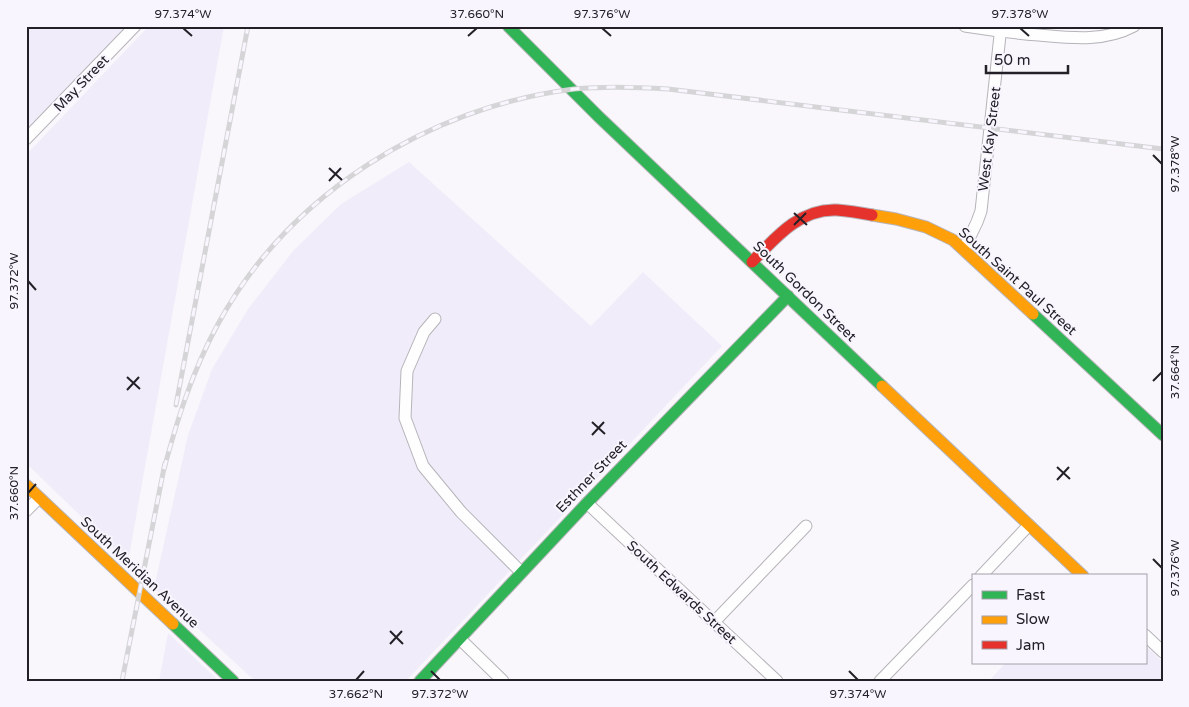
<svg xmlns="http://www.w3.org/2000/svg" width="1189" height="707" viewBox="0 0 1189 707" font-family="'Varela Round',sans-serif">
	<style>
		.built { fill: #f1ecf9 }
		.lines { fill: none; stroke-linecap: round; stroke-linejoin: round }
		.street-casing { stroke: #b6b4b9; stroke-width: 13 }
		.fast-casing { stroke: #b6b4b9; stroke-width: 13 }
		.slow-casing { stroke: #b6b4b9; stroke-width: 13 }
		.jam-casing { stroke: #b6b4b9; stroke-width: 13 }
		.street { stroke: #fefeff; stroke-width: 11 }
		.fast { stroke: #30b455; stroke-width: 11 }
		.slow { stroke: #ff9f0a; stroke-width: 11 }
		.jam { stroke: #e5322d; stroke-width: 11 }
		.rail-casing { stroke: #d5d5d7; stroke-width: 5 }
		.rail { stroke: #f8f5fe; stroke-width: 3; stroke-dasharray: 9; stroke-linecap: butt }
		.ticks { fill: none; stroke: #232127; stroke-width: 2 }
		.labels { text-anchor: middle; stroke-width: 4; stroke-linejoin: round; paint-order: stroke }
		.street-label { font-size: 14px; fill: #232127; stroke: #f8f5fe }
		.neatline { fill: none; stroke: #232127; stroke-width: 2 }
		.ticks-label { font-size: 12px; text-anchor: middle; fill: #232127 }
	</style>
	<rect width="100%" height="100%" fill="#f9f7fc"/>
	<!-- built -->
	<g class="built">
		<path d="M26,26H136L26,140Z"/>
		<path d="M149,26H224L128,562L26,463V155Z"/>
		<path d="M409,162L591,326L643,272L722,346L406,681H255L154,588L188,435L212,369L248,309L293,251L341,204Z"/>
		<path d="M168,633L219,681H159Z"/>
		<path d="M1145,645L1163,662V681H989L1005,663H1145Z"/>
	</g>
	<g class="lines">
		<defs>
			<g id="street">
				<path d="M965,26C990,30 1014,33 1039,35C1072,38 1104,42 1134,26"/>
				<path d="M26,139L135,26"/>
				<path d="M964,249L977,222L981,211L1001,26"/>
				<path d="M435,319L424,332L407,371L405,418L423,466L461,512L521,572"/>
				<path d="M587,503L777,681"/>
				<path d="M26,511L39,498"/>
				<path d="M981,576L1029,525"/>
				<path d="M714,622L806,526"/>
				<path d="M1145,635L1163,652"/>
				<path d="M460,639L503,681"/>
				<path d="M880,681L973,585"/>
			</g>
			<g id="fast">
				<path d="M508,26L599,117L882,386"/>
				<path d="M1033,314L1163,435"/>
				<path d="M173,624L233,681"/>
				<path d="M420,681L587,503L788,296"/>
			</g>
			<g id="slow">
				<path d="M872,215L896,219L926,227L953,240L1033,314"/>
				<path d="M882,386L1083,576"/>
				<path d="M26,485L173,624"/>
			</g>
			<path id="jam" d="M752,262C775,238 800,208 837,210C849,211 861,213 872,215"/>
		</defs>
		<!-- street casing -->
		<use href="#street" class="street-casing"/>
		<!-- fast casing -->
		<use href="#fast" class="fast-casing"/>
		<!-- slow casing -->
		<use href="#slow" class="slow-casing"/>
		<!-- jam casing -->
		<use href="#jam" class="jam-casing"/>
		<!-- street -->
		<use href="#street" class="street"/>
		<!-- fast -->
		<use href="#fast" class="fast"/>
		<!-- slow -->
		<use href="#slow" class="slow"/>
		<!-- jam -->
		<use href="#jam" class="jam"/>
		<defs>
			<g id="rail">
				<path d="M176,405L248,26"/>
				<path d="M164,469C178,417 192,372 218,324C288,195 428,107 574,89C605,86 636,87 668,89L1163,149"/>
				<path d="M122,681L165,463"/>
			</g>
		</defs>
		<!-- rail casing -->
		<use href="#rail" class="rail-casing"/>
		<!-- rail -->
		<use href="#rail" class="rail"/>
	</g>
	<!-- ticks -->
	<path class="ticks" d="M183,28L192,36M602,28L611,36M1020,28L1029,36M468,36L477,28M1153,155L1162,164M329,168L342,180M329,181L341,168M794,213L807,225M794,225L806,213M28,281L36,290M127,377L140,389M1153,381L1162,372M127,390L139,377M592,422L605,434M592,435L604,422M1057,467L1070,479M1057,480L1069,467M28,493L36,484M1153,559L1162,568M390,631L403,644M390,644L402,631M431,671L440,680M849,671L858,680M356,680L364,671"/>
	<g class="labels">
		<!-- street labels -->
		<g class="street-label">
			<text transform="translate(81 83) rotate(-46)" y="5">May Street</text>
			<text transform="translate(989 139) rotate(-83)" y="5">West Kay Street</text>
			<text transform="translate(1018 281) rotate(42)" y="5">South Saint Paul Street</text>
			<text transform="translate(805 291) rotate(44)" y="5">South Gordon Street</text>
			<text transform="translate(591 476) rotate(-46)" y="5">Esthner Street</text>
			<text transform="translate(140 572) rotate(43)" y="5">South Meridian Avenue</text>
			<text transform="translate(682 592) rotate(43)" y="5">South Edwards Street</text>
		</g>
	</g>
	<!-- border -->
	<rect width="1189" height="707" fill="none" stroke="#f8f5fe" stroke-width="55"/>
	<!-- legend -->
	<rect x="972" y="574" width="175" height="90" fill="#f8f5fe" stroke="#a3a0a8"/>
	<rect x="982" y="591" width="25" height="8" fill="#30b455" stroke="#a3a0a8"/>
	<text x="1016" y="600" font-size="15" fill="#232127">Fast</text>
	<rect x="982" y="616" width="25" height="8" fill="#ff9f0a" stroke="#a3a0a8"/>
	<text x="1016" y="624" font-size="15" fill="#232127">Slow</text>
	<rect x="982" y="641" width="25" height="8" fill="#e5322d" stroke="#a3a0a8"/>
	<text x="1016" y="650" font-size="15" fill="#232127">Jam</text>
	<!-- scale -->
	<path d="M986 65v8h82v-8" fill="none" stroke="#232127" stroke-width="2.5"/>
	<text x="994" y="65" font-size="15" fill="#232127" stroke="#f8f5fe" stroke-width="4" paint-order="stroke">50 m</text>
	<rect x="28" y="28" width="1134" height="652" class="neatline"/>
	<g class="ticks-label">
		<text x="183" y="18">97.374°W</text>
		<text x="477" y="18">37.660°N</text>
		<text x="602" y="18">97.376°W</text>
		<text x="1020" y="18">97.378°W</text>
		<text transform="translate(1175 164) rotate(-90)" y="4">97.378°W</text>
		<text transform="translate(14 281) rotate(-90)" y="4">97.372°W</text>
		<text transform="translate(1175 372) rotate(-90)" y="4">37.664°N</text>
		<text transform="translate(14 493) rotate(-90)" y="4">37.660°N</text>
		<text transform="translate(1175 568) rotate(-90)" y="4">97.376°W</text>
		<text x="356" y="698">37.662°N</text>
		<text x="440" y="698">97.372°W</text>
		<text x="858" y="698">97.374°W</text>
	</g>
</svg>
